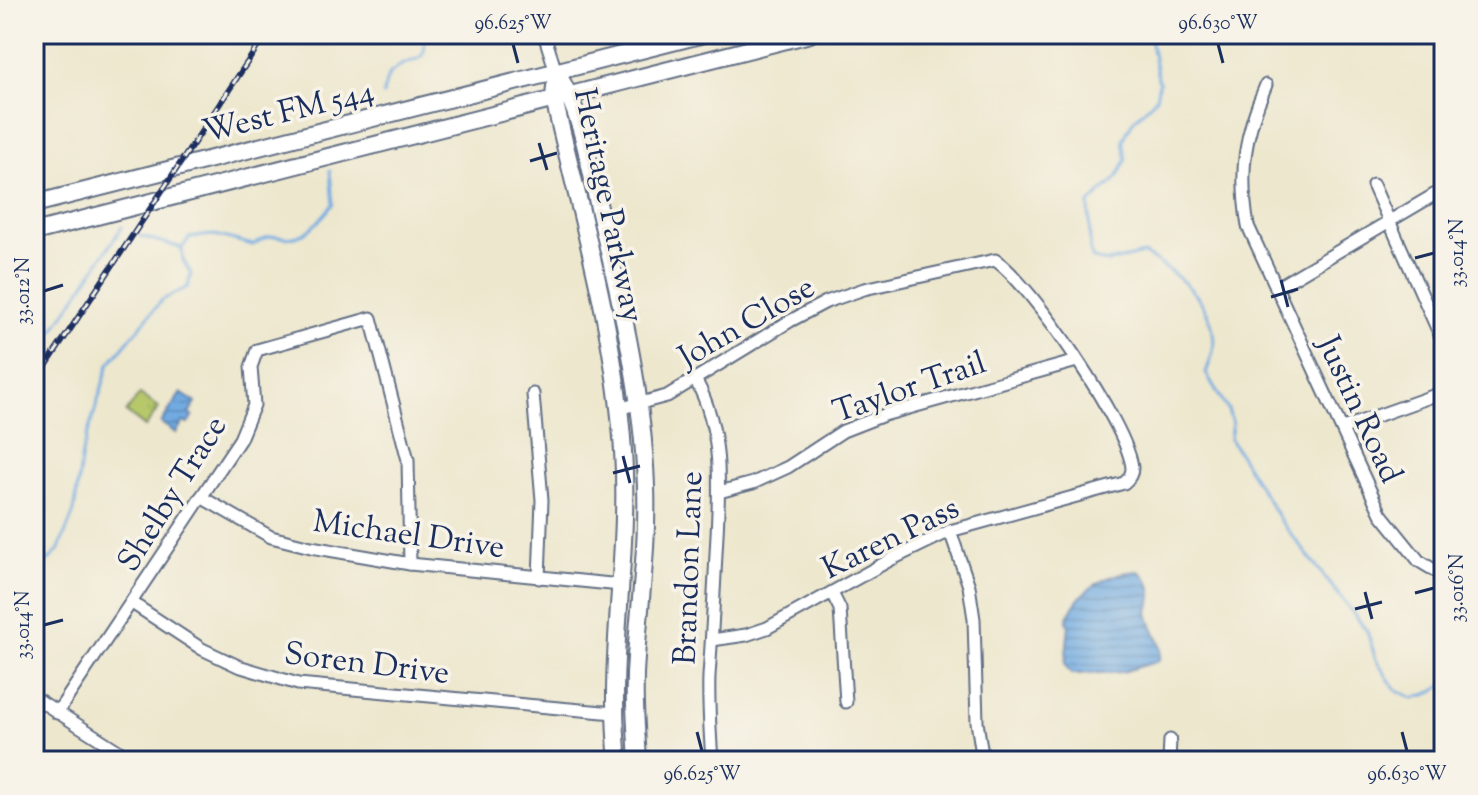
<svg xmlns="http://www.w3.org/2000/svg" width="1478" height="795" viewBox="0 0 1478 795" font-family="'Sorts Mill Goudy',serif">
	<style>
		.park { fill: url(#park-tufts); stroke: #697c64; stroke-width: 2 }
		.water { fill: url(#water-rules); stroke: #466da0; stroke-width: 2 }
		.lines { fill: none; stroke-linecap: round; stroke-linejoin: round }
		.stream { stroke: #72abe1; stroke-width: 3 }
		.street-casing { stroke: #646f85; stroke-width: 15 }
		.secondary-casing { stroke: #646f85; stroke-width: 20 }
		.primary-casing { stroke: #646f85; stroke-width: 20 }
		.street { stroke: #fff; stroke-width: 11 }
		.secondary { stroke: #fff; stroke-width: 16 }
		.primary { stroke: #fff; stroke-width: 16 }
		.rail-casing { stroke: #1b2f5e; stroke-width: 6 }
		.rail { stroke: #f7f3e8; stroke-width: 3; stroke-dasharray: 9; stroke-linecap: butt }
		.ticks { fill: none; stroke: #1b2f5e; stroke-width: 3 }
		.labels { text-anchor: middle; stroke-width: 7; stroke-linejoin: round; paint-order: stroke }
		.street-label { font-size: 32px; fill: #1b2f5e; stroke: #f7f3e8 }
		.neatline { fill: none; stroke: #1b2f5e; stroke-width: 3 }
		.ticks-label { font-size: 20px; text-anchor: middle; fill: #1b2f5e }
	</style>
	<defs>
		<pattern id="park-tufts" width="24" height="20" patternUnits="userSpaceOnUse" patternTransform="scale(2)"><rect width="24" height="20" fill="#b7c86b"/><path d="M3 7l-1-3M5 7V3M7 7l1-3M15 17l-1-3M17 17v-4M19 17l1-3" fill="none" stroke="#9dac5f"/></pattern>
		<pattern id="water-rules" width="6" height="5" patternUnits="userSpaceOnUse" patternTransform="scale(2)"><rect width="6" height="5" fill="#72abe1"/><path d="M0 2.5h6" fill="none" stroke="#5d8cba"/></pattern>
	</defs>
	<rect width="100%" height="100%" fill="#f7f3e8"/>
	<filter id="ink" filterUnits="userSpaceOnUse"><feTurbulence type="fractalNoise" baseFrequency=".0125" numOctaves="2"/><feDisplacementMap in="SourceGraphic" scale="16" xChannelSelector="R" yChannelSelector="G"/><feConvolveMatrix kernelMatrix="1 2 1 2 8 2 1 2 1" color-interpolation-filters="sRGB"/></filter>
	<filter id="wash" filterUnits="userSpaceOnUse"><feTurbulence type="fractalNoise" baseFrequency=".006" numOctaves="4" result="noise"/><feDisplacementMap in="SourceGraphic" scale="32" xChannelSelector="R" yChannelSelector="G"/><feGaussianBlur stdDeviation="1.8" result="paint"/><feColorMatrix in="noise" values="0 0 0 0 0 0 0 0 0 0 0 0 0 0 0 0 0 1.4 0 .05"/><feComposite in="paint" operator="in"/></filter>
	<g filter="url(#wash)">
		<rect width="100%" height="100%" fill="#ede7cd"/>
		<!-- park -->
		<path class="park" d="M140,394L159,408L145,427L126,412Z"/>
		<!-- water -->
		<g class="water">
			<path d="M181,393L196,403L189,413L193,416L188,424L183,422L176,433L161,423Z"/>
			<path d="M1139,571C1153,581 1155,597 1148,611C1150,631 1166,640 1159,661L1122,672L1071,674L1065,665L1069,625L1067,621C1076,590 1109,572 1139,571Z"/>
		</g>
		<g class="lines">
			<!-- stream -->
			<g class="stream">
				<path d="M1149,34L1159,83L1156,98L1133,121L1123,140L1126,160L1117,178L1089,204L1090,250L1093,259L1108,262L1144,254C1177,273 1214,301 1214,343C1214,352 1209,364 1206,373L1228,410L1232,423L1230,439L1280,520L1367,631L1376,660L1395,689L1413,698L1428,694L1444,684"/>
				<path d="M383,95C385,86 386,75 394,70C412,55 429,67 424,34"/>
				<path d="M140,236L182,248"/>
				<path d="M34,360L122,227"/>
				<path d="M34,575L58,551L74,512L82,453L109,364L162,300L188,287L191,274L183,260L182,248L190,237L215,235L253,245C277,228 281,242 298,236C311,232 325,214 333,204L330,171"/>
			</g>
		</g>
	</g>
	<g filter="url(#ink)">
		<g class="lines">
			<defs>
				<g id="street">
					<path d="M544,34L556,72"/>
					<path d="M1266,85C1244,134 1239,173 1248,226L1381,514L1419,561L1444,576"/>
					<path d="M1373,185L1444,344"/>
					<path d="M1276,288L1444,189"/>
					<path d="M696,381C725,433 719,495 716,554C714,594 712,635 709,676C708,704 710,732 712,761"/>
					<path d="M533,394L542,500L539,578"/>
					<path d="M618,409L667,396L790,321L826,302L864,289L995,260C1029,281 1129,427 1132,468C1132,474 1129,479 1124,483L950,531L892,559L767,628L746,635L712,640"/>
					<path d="M1343,428L1444,392"/>
					<path d="M719,492L753,483L788,467L843,431L884,415L1077,361"/>
					<path d="M201,497L271,537L311,547L410,564L621,585"/>
					<path d="M950,531L969,586L974,619L977,722L983,761"/>
					<path d="M832,593L840,609L846,702"/>
					<path d="M132,603L202,649L238,666L298,684L614,713"/>
					<path d="M34,697L134,761"/>
					<path d="M57,713L240,439L254,405L251,367L257,350L371,318L408,460L410,564"/>
					<path d="M1169,761L1170,740"/>
				</g>
				<g id="secondary">
					<path d="M556,72C583,113 590,169 601,217C622,306 643,395 646,487C648,544 640,601 636,657C633,692 636,726 638,761"/>
					<path d="M555,86L554,99C581,216 615,330 623,451C630,554 607,658 618,761"/>
				</g>
				<g id="primary">
					<path d="M34,204L704,34"/>
					<path d="M34,232L810,34"/>
				</g>
			</defs>
			<!-- street casing -->
			<use href="#street" class="street-casing"/>
			<!-- secondary casing -->
			<use href="#secondary" class="secondary-casing"/>
			<!-- primary casing -->
			<use href="#primary" class="primary-casing"/>
			<!-- street -->
			<use href="#street" class="street"/>
			<!-- secondary -->
			<use href="#secondary" class="secondary"/>
			<!-- primary -->
			<use href="#primary" class="primary"/>
			<defs>
				<path id="rail" d="M34,384L266,34"/>
			</defs>
			<!-- rail casing -->
			<use href="#rail" class="rail-casing"/>
			<!-- rail -->
			<use href="#rail" class="rail"/>
		</g>
	</g>
	<!-- ticks -->
	<path class="ticks" d="M513,44L518,63M1218,44L1223,63M539,143L547,170M530,161L557,153M1415,258L1434,253M1281,280L1288,307M44,291L63,285M1271,297L1298,289M623,456L630,483M613,473L640,466M1365,592L1372,619M1415,593L1434,588M1355,609L1382,602M44,625L63,620M697,732L702,751M1402,732L1407,751"/>
	<g class="labels">
		<!-- street labels -->
		<g class="street-label">
			<text transform="translate(288 110) rotate(-14)" y="11">West FM 544</text>
			<text transform="translate(610 205) rotate(78)" y="11">Heritage Parkway</text>
			<text transform="translate(746 321) rotate(-30)" y="11">John Close</text>
			<text transform="translate(909 386) rotate(-19)" y="11">Taylor Trail</text>
			<text transform="translate(1361 409) rotate(65)" y="11">Justin Road</text>
			<text transform="translate(171 493) rotate(-58)" y="11">Shelby Trace</text>
			<text transform="translate(409 533) rotate(8)" y="11">Michael Drive</text>
			<text transform="translate(890 537) rotate(-26)" y="11">Karen Pass</text>
			<text transform="translate(687 568) rotate(-88)" y="11">Brandon Lane</text>
			<text transform="translate(367 662) rotate(7)" y="11">Soren Drive</text>
		</g>
	</g>
	<!-- margin -->
	<rect width="1478" height="795" fill="none" stroke="#f7f3e8" stroke-width="88"/>
	<rect x="44" y="44" width="1390" height="707" class="neatline"/>
	<g class="ticks-label">
		<text x="513" y="29">96.625°W</text>
		<text x="1218" y="29">96.630°W</text>
		<text transform="translate(1456 253) rotate(-90)" y="7">33.014°N</text>
		<text transform="translate(22 291) rotate(-90)" y="7">33.012°N</text>
		<text transform="translate(1456 588) rotate(-90)" y="7">33.016°N</text>
		<text transform="translate(22 625) rotate(-90)" y="7">33.014°N</text>
		<text x="702" y="780">96.625°W</text>
		<text x="1407" y="780">96.630°W</text>
	</g>
</svg>
